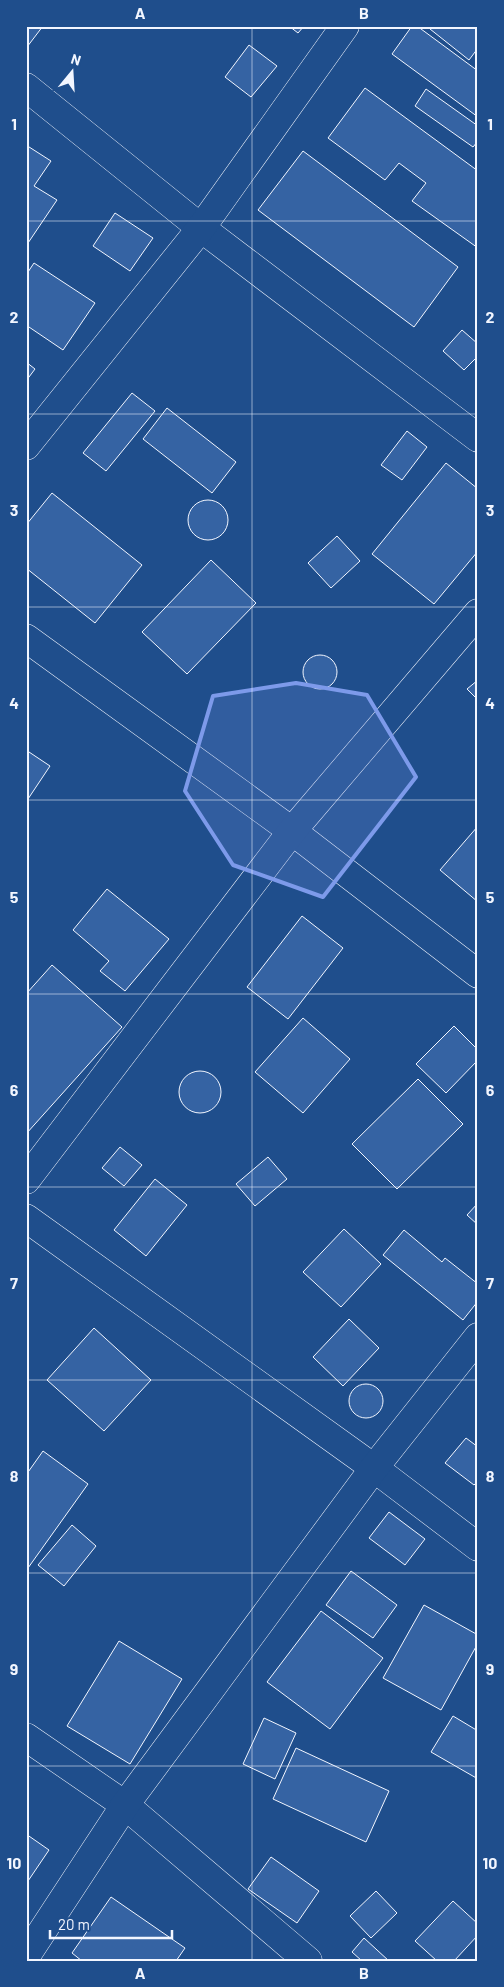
<svg xmlns="http://www.w3.org/2000/svg" width="504" height="1987" viewBox="0 0 504 1987" font-family="Barlow,sans-serif">
	<style>
		.building { fill: #3563a3; stroke: #f2f6ff }
		.lines { fill: none; stroke-linecap: round; stroke-linejoin: round }
		.street-casing { stroke: #f2f6ff; stroke-width: 29 }
		.street { stroke: #1f4e8c; stroke-width: 28 }
		.marked { fill: #7d9aea; fill-opacity: 0.2; stroke: #7d9aea; stroke-width: 4; stroke-linejoin: round }
		.grid { fill: none; stroke: #f2f6ff; stroke-width: 1; stroke-opacity: 0.55 }
		.neatline { fill: none; stroke: #f2f6ff; stroke-width: 2 }
		.grid-label { font-size: 16px; text-anchor: middle; font-weight: bold; fill: #f2f6ff }
	</style>
	<rect width="100%" height="100%" fill="#1f4e8c"/>
	<!-- building -->
	<g class="building">
		<path d="M26,26H43L27,47H26Z"/>
		<path d="M289,26H304L298,33Z"/>
		<path d="M412,26H417L478,71V117L392,54Z"/>
		<path d="M433,26H478V48L469,60L430,29Z"/>
		<path d="M249,45L277,66L251,97L225,77Z"/>
		<path d="M365,88L478,171V248L412,201L426,183L399,163L385,180L328,138Z"/>
		<path d="M426,89L478,126V141L473,147L415,106Z"/>
		<path d="M26,145L51,161L34,186L57,200L26,246Z"/>
		<path d="M303,151L458,267L414,327L258,210Z"/>
		<path d="M115,213L153,238L130,271L93,246Z"/>
		<path d="M34,263L95,303L63,350L26,325V275Z"/>
		<path d="M462,330L478,344V356L464,370L443,351Z"/>
		<path d="M26,362L35,369L26,381Z"/>
		<path d="M132,393L155,411L106,471L83,453Z"/>
		<path d="M167,408L236,462L212,493L143,439Z"/>
		<path d="M407,431L427,447L402,480L381,465Z"/>
		<path d="M446,463L478,489V551L434,604L372,554Z"/>
		<path d="M52,493L142,565L95,623L26,568V525Z"/>
		<circle cx="208" cy="520" r="20"/>
		<path d="M337,536L360,561L331,588L308,563Z"/>
		<path d="M211,560L256,603L187,674L142,632Z"/>
		<circle cx="320" cy="672" r="17"/>
		<path d="M478,680V700L467,689Z"/>
		<path d="M26,750L50,766L26,802Z"/>
		<path d="M478,826V902L440,870Z"/>
		<path d="M107,889L169,939L125,991L100,971L109,961L73,930Z"/>
		<path d="M302,916L343,948L288,1019L247,987Z"/>
		<path d="M52,965L122,1027L26,1134V994Z"/>
		<path d="M303,1018L350,1059L303,1113L255,1072Z"/>
		<path d="M454,1026L478,1050V1060L446,1093L416,1064Z"/>
		<circle cx="200" cy="1092" r="21"/>
		<path d="M418,1079L463,1124L397,1189L352,1144Z"/>
		<path d="M120,1147L142,1165L124,1186L102,1168Z"/>
		<path d="M268,1157L287,1179L255,1206L236,1184Z"/>
		<path d="M155,1179L187,1205L146,1256L114,1230Z"/>
		<path d="M478,1203V1225L467,1215Z"/>
		<path d="M344,1229L381,1264L341,1307L303,1272Z"/>
		<path d="M404,1230L442,1262L445,1258L478,1284V1301L463,1320L383,1255Z"/>
		<path d="M349,1319L379,1348L343,1386L313,1357Z"/>
		<path d="M94,1328L151,1380L104,1431L47,1380Z"/>
		<circle cx="366" cy="1401" r="17"/>
		<path d="M466,1438L478,1447V1481L474,1485L445,1463Z"/>
		<path d="M43,1451L88,1484L28,1568L26,1475Z"/>
		<path d="M389,1512L425,1539L405,1565L369,1538Z"/>
		<path d="M72,1525L96,1546L64,1586L38,1565Z"/>
		<path d="M351,1571L397,1605L373,1638L326,1605Z"/>
		<path d="M424,1605L478,1635V1643L441,1710L383,1678Z"/>
		<path d="M321,1611L383,1658L330,1729L267,1682Z"/>
		<path d="M119,1641L182,1679L130,1764L67,1726Z"/>
		<path d="M453,1716L478,1731V1779L431,1752Z"/>
		<path d="M264,1718L296,1733L275,1779L243,1764Z"/>
		<path d="M296,1748L389,1791L366,1842L273,1799Z"/>
		<path d="M26,1834L49,1850L26,1884Z"/>
		<path d="M271,1857L319,1891L297,1923L248,1889Z"/>
		<path d="M376,1891L397,1913L371,1938L350,1916Z"/>
		<path d="M111,1897L185,1948L176,1961H82L72,1953Z"/>
		<path d="M453,1901L478,1924V1935L454,1961H437L415,1941Z"/>
		<path d="M364,1938L389,1961H362L352,1952Z"/>
	</g>
	<g class="lines">
		<defs>
			<g id="street">
				<path d="M26,87L201,228L478,438"/>
				<path d="M26,446L201,228L345,26"/>
				<path d="M26,638L292,831L478,974"/>
				<path d="M26,1180L292,831L478,613"/>
				<path d="M26,1218L374,1468L478,1547"/>
				<path d="M26,1737L125,1805L308,1961"/>
				<path d="M26,1956L125,1805L374,1468L478,1337"/>
			</g>
		</defs>
		<!-- street casing -->
		<use href="#street" class="street-casing"/>
		<!-- street -->
		<use href="#street" class="street"/>
	</g>
	<!-- marked area -->
	<path class="marked" d="M296,683L367,695L416,777L323,897L233,865L185,791L213,696Z"/>
	<!-- grid -->
	<path class="grid" d="M252,26V1961M26,221H478M26,414H478M26,607H478M26,800H478M26,994H478M26,1187H478M26,1380H478M26,1573H478M26,1766H478"/>
	<!-- border -->
	<rect width="504" height="1987" fill="none" stroke="#1f4e8c" stroke-width="55"/>
	<!-- north arrow -->
	<g transform="translate(72 72) rotate(18)" stroke="#1f4e8c" stroke-width="4" paint-order="stroke">
	<path d="M0-4L9 19L0 12L-9 19Z" fill="#f2f6ff"/>
	<text y="-8" font-size="14" font-weight="bold" text-anchor="middle" fill="#f2f6ff">N</text>
	</g>
	<!-- scale -->
	<path d="M50 1930v8h122v-8" fill="none" stroke="#f2f6ff" stroke-width="2.5"/>
	<text x="58" y="1930" font-size="15" fill="#f2f6ff" stroke="#1f4e8c" stroke-width="4" paint-order="stroke">20 m</text>
	<rect x="28" y="28" width="448" height="1932" class="neatline"/>
	<g class="grid-label">
		<text x="140" y="19">A</text>
		<text x="364" y="19">B</text>
		<text x="14" y="130">1</text>
		<text x="490" y="130">1</text>
		<text x="14" y="323">2</text>
		<text x="490" y="323">2</text>
		<text x="14" y="516">3</text>
		<text x="490" y="516">3</text>
		<text x="14" y="709">4</text>
		<text x="490" y="709">4</text>
		<text x="14" y="903">5</text>
		<text x="490" y="903">5</text>
		<text x="14" y="1096">6</text>
		<text x="490" y="1096">6</text>
		<text x="14" y="1289">7</text>
		<text x="490" y="1289">7</text>
		<text x="14" y="1482">8</text>
		<text x="490" y="1482">8</text>
		<text x="14" y="1675">9</text>
		<text x="490" y="1675">9</text>
		<text x="14" y="1869">10</text>
		<text x="490" y="1869">10</text>
		<text x="140" y="1979">A</text>
		<text x="364" y="1979">B</text>
	</g>
</svg>
